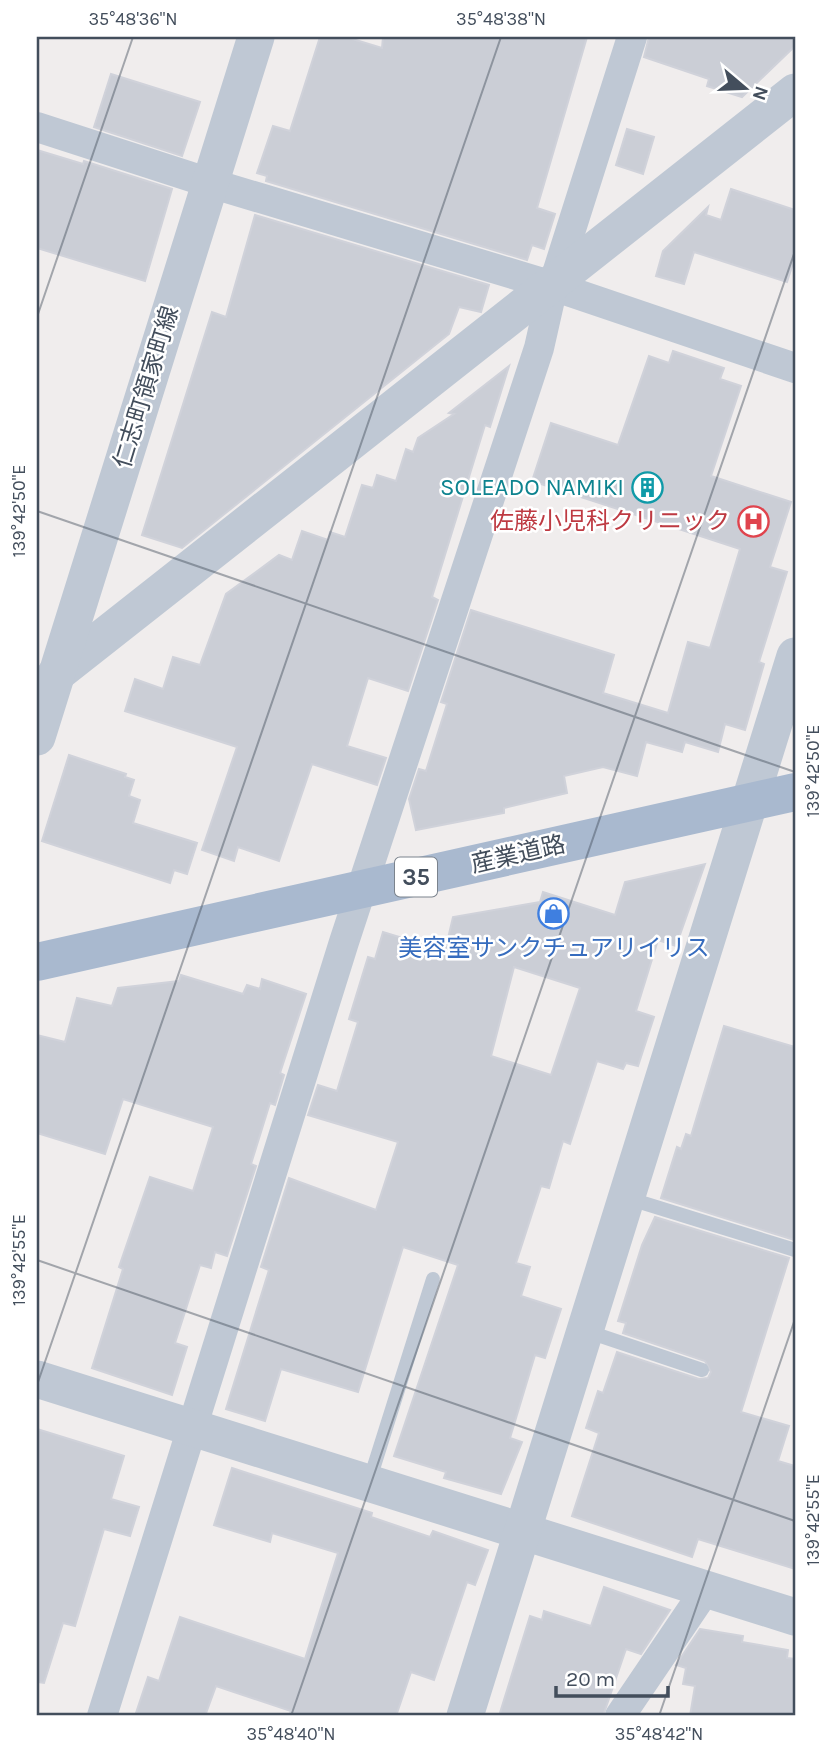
<svg xmlns="http://www.w3.org/2000/svg" width="832" height="1753" viewBox="0 0 832 1753" font-family="Karla,'Noto Sans JP',sans-serif">
	<style>
		.building { fill: #cbced6; stroke: #d0d2da; stroke-width: 2; fill-rule: evenodd }
		.lines { fill: none; stroke-linecap: round; stroke-linejoin: round }
		.service { stroke: #bfc8d4; stroke-width: 14 }
		.minor { stroke: #bfc8d4; stroke-width: 30 }
		.tertiary { stroke: #bfc8d4; stroke-width: 37 }
		.primary { stroke: #a9b9cf; stroke-width: 38 }
		.ticks { fill: none; stroke: #434e5c; stroke-width: 2; stroke-opacity: 0.45 }
		.labels { text-anchor: middle; stroke-width: 5; stroke-linejoin: round; paint-order: stroke }
		.shield { fill: #fff; stroke: #7b838d; stroke-width: 2 }
		.shield-label { font-size: 23px; font-weight: bold; fill: #434e5c }
		.street-label { font-size: 24px; fill: #434e5c; stroke: #fff }
		.culture-label { font-size: 24px; fill: #0d838f; stroke: #fff; text-anchor: end }
		.health-label { font-size: 24px; fill: #be3a42; stroke: #fff; text-anchor: end }
		.shop-label { font-size: 24px; fill: #366cbe; stroke: #fff }
		.neatline { fill: none; stroke: #434e5c; stroke-width: 2.5 }
		.ticks-label { font-size: 18px; text-anchor: middle; fill: #434e5c }
	</style>
	<rect width="100%" height="100%" fill="#f0eded"/>
	<!-- building -->
	<g class="building">
		<path d="M320,37H346L382,48L383,37H587L537,208L555,214L544,249L532,245L527,260L266,181L267,176L257,173L273,126L290,131Z"/>
		<path d="M649,37H795V46L742,97L707,86L709,79L644,57Z"/>
		<path d="M111,74L200,102L182,156L94,127Z"/>
		<path d="M627,129L654,137L643,174L616,165Z"/>
		<path d="M37,150L83,164L84,161L172,189L145,281L37,248Z"/>
		<path d="M731,189L795,210V257L787,282L694,252L684,284L656,276L663,251L708,207L706,215L721,220Z"/>
		<path d="M255,215L489,285L481,312L459,307L449,334L182,548L142,535L212,312L226,317Z"/>
		<path d="M673,351L724,368L720,379L741,386L711,476L791,502L770,567L787,572L759,662L764,664L745,730L725,724L718,752L685,742L682,752L646,742L637,776L603,767L564,776L567,793L504,808V813L416,830L409,799L419,769L426,771L447,704L441,702L471,610L614,655L603,693L668,713L688,642L710,648L740,549L532,481L551,423L618,445L649,356L669,363Z"/>
		<path d="M509,366L490,427L485,425L432,597L438,600L408,691L368,678L347,746L386,758L377,785L312,764L279,861L238,847L234,861L202,850L237,747L125,711L135,679L163,689L173,657L200,665L226,594L279,555L292,560L302,531L328,540L330,532L345,537L362,485L373,488L377,475L396,481L406,449L413,452L418,438L454,414L449,413Z"/>
		<path d="M69,755L126,774L125,777L134,780L129,796L140,800L133,823L197,843L187,874L174,870L170,883L42,841Z"/>
		<path d="M705,864L676,946L658,940L636,1011L654,1017L638,1066L626,1063L623,1069L597,1061L570,1144L563,1141L549,1188L541,1186L516,1263L530,1267L521,1296L561,1309L545,1358L535,1355L510,1438L522,1442L501,1494L444,1478L446,1472L394,1456L458,1265L403,1247L358,1392L281,1369L265,1421L226,1409L269,1270L261,1267L289,1178L376,1210L398,1142L308,1115L318,1085L337,1091L358,1022L349,1019L368,957L375,959L383,932L445,951L453,917L540,902L543,892L615,915L625,882ZM514,967L580,988L551,1075L491,1056Z"/>
		<path d="M181,975L243,994L247,985L260,989L262,979L306,994L280,1073L284,1075L275,1105L270,1103L251,1164L256,1166L227,1256L215,1252L211,1268L200,1265L175,1343L187,1347L172,1395L92,1368L123,1269L119,1267L150,1177L193,1191L213,1127L123,1099L105,1154L37,1133V1035L65,1042L77,998L112,1006L118,988L179,981Z"/>
		<path d="M724,1026L795,1047L794,1240L661,1198L677,1147L681,1149L686,1134L691,1136Z"/>
		<path d="M655,1217L789,1258L741,1412L789,1426L778,1461L795,1466V1569L698,1539L692,1557L572,1516L599,1433L586,1428L598,1391L603,1393L617,1352L699,1379L708,1378L711,1372L705,1361L623,1333L626,1323L618,1321L642,1245Z"/>
		<path d="M37,1429L124,1456L111,1499L139,1507L130,1536L104,1529L75,1626L63,1623L44,1683L37,1682Z"/>
		<path d="M232,1468L372,1513L371,1517L430,1537L433,1531L488,1550L475,1585L467,1582L434,1680L411,1672L396,1716H289L291,1711L216,1686L205,1716H135L148,1677L159,1681L180,1617L305,1659L338,1553L272,1533L270,1542L214,1525Z"/>
		<path d="M604,1587L670,1610L641,1654L626,1649L603,1716H499L530,1616L542,1620L544,1611L591,1626Z"/>
		<path d="M700,1629L743,1636L742,1642L788,1650L787,1658L795,1659V1716H690L695,1686L683,1684L686,1668L676,1665Z"/>
	</g>
	<g class="lines">
		<!-- service -->
		<g class="service">
			<path d="M627,1198L795,1250"/>
			<path d="M586,1331L702,1370"/>
			<path d="M369,1482L433,1279"/>
		</g>
		<!-- minor -->
		<g class="minor">
			<path d="M37,127L210,183L553,286L795,368"/>
			<path d="M102,1716L344,942L539,348L553,286L632,37"/>
			<path d="M620,1716L706,1589"/>
		</g>
		<!-- tertiary -->
		<g class="tertiary">
			<path d="M55,675L795,92"/>
			<path d="M37,737L256,37"/>
			<path d="M37,1379L795,1617"/>
			<path d="M465,1716L795,656"/>
		</g>
		<!-- primary -->
		<path class="primary" d="M37,962L795,792"/>
	</g>
	<!-- ticks -->
	<path class="ticks" d="M37,317L133,37M37,511L795,772M37,1260L795,1521M37,1385L501,37M291,1716L795,251M659,1716L795,1319"/>
	<!-- icons -->
	<defs>
		<symbol id="building-ring" viewBox="-11 -11 22 22"><circle r="9.5" fill="#fff" stroke="#0f9aa8" stroke-width="1.5"/><path d="M-4-6H4V6H1V3H-1V6H-4ZM-2.5-4.3h1.7v1.8h-1.7ZM.8-4.3h1.7v1.8H.8ZM-2.5-1h1.7V.8h-1.7ZM.8-1h1.7V.8H.8Z" fill="#0f9aa8"/></symbol>
		<symbol id="hospital-ring" viewBox="-11 -11 22 22"><circle r="9.5" fill="#fff" stroke="#e0444e" stroke-width="1.5"/><path d="M-5-5h3v3.5h4V-5h3V5h-3V1.5h-4V5h-3Z" fill="#e0444e"/></symbol>
		<symbol id="shop-ring" viewBox="-11 -11 22 22"><circle r="9.5" fill="#fff" stroke="#3f7fe0" stroke-width="1.5"/><path d="M-5-2.5h2.3a2.7 3.5 0 0 1 5.4 0H5L5.5 6h-11ZM-1.5-2.5h3a1.5 2.3 0 0 0-3 0Z" fill="#3f7fe0"/></symbol>
	</defs>
	<g fill-rule="evenodd">
		<use href="#building-ring" x="630" y="470" width="35" height="35"/>
		<use href="#hospital-ring" x="736" y="504" width="35" height="35"/>
		<use href="#shop-ring" x="536" y="896" width="35" height="35"/>
	</g>
	<g class="labels">
		<!-- shield labels -->
		<rect class="shield" x="395" y="857.5" width="42" height="39" rx="5"/>
		<g class="shield-label">
			<text x="416" y="885">35</text>
		</g>
		<!-- street labels -->
		<g class="street-label">
			<text transform="translate(146 387) rotate(-73)" y="8">仁志町領家町線</text>
			<text transform="translate(518 854) rotate(-13)" y="8">産業道路</text>
		</g>
		<!-- culture labels -->
		<g class="culture-label">
			<text x="624" y="495">SOLEADO NAMIKI</text>
		</g>
		<!-- health labels -->
		<g class="health-label">
			<text x="730" y="529">佐藤小児科クリニック</text>
		</g>
		<!-- shop labels -->
		<g class="shop-label">
			<text x="554" y="956">美容室サンクチュアリイリス</text>
		</g>
	</g>
	<!-- border -->
	<rect width="832" height="1753" fill="none" stroke="#ffffff" stroke-width="77"/>
	<!-- north arrow -->
	<g transform="translate(745 88) rotate(109)" stroke="#ffffff" stroke-width="5" paint-order="stroke">
	<path d="M0-5L12 26L0 18L-12 26Z" fill="#434e5c"/>
	<text y="-10" font-size="19" font-weight="bold" text-anchor="middle" fill="#434e5c">N</text>
	</g>
	<!-- scale -->
	<path d="M556 1686v10h112v-10" fill="none" stroke="#434e5c" stroke-width="3.5"/>
	<text x="566" y="1686" font-size="21" fill="#434e5c" stroke="#ffffff" stroke-width="5" paint-order="stroke">20 m</text>
	<rect x="38" y="38" width="756" height="1676" class="neatline"/>
	<g class="ticks-label">
		<text x="133" y="25">35°48'36"N</text>
		<text x="501" y="25">35°48'38"N</text>
		<text transform="translate(19 511) rotate(-90)" y="6">139°42'50"E</text>
		<text transform="translate(813 771) rotate(-90)" y="6">139°42'50"E</text>
		<text transform="translate(19 1260) rotate(-90)" y="6">139°42'55"E</text>
		<text transform="translate(813 1520) rotate(-90)" y="6">139°42'55"E</text>
		<text x="291" y="1740">35°48'40"N</text>
		<text x="659" y="1740">35°48'42"N</text>
	</g>
</svg>
